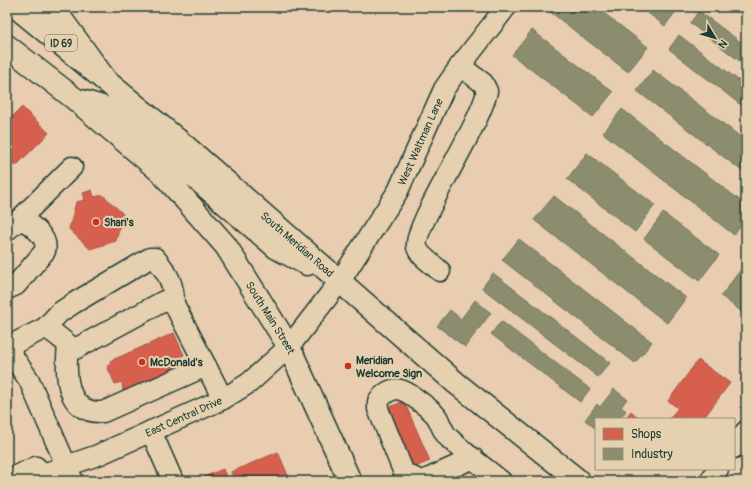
<svg xmlns="http://www.w3.org/2000/svg" width="753" height="488" viewBox="0 0 753 488" font-family="Pangolin,sans-serif">
	<style>
		.shops { fill: #d6604d; stroke: #9f5646 }
		.industry { fill: #8c8c6e; stroke: #6b745d }
		.lines { fill: none; stroke-linecap: round; stroke-linejoin: round }
		.minor-casing { stroke: #1f3d34; stroke-width: 23 }
		.major-casing { stroke: #1f3d34; stroke-width: 25 }
		.highway-casing { stroke: #1f3d34; stroke-width: 25 }
		.minor { stroke: #e5d1b0; stroke-width: 20 }
		.major { stroke: #e5d1b0; stroke-width: 22 }
		.highway { stroke: #e5d1b0; stroke-width: 22 }
		.poi-dot { fill: #c8321e; stroke: #e5d1b0; stroke-width: 1.5 }
		.labels { text-anchor: middle; stroke-width: 4; stroke-linejoin: round; paint-order: stroke }
		.shield { fill: #e5d1b0; stroke: #5a6959; stroke-width: 1 }
		.shield-label { font-size: 10px; font-weight: bold; fill: #1f3d34 }
		.street-label { font-size: 11px; fill: #1f3d34; stroke: #e5d1b0 }
		.poi-label { font-size: 11px; font-weight: bold; fill: #1f3d34; stroke: #e5d1b0; text-anchor: start }
	</style>
	<rect width="100%" height="100%" fill="#e9cdb1"/>
	<filter id="ink" filterUnits="userSpaceOnUse"><feTurbulence type="fractalNoise" baseFrequency=".025" numOctaves="2"/><feDisplacementMap in="SourceGraphic" scale="8" xChannelSelector="R" yChannelSelector="G"/><feConvolveMatrix kernelMatrix="1 2 1 2 8 2 1 2 1" color-interpolation-filters="sRGB"/></filter>
	<g filter="url(#ink)">
		<!-- shops -->
		<g class="shops">
			<path d="M22,107L49,133L16,166L7,157V118L9,120Z"/>
			<path d="M92,190L94,197L103,195L123,214L116,241L90,249L69,229L76,202L85,200L83,193Z"/>
			<path d="M174,333L184,355L173,360L176,369L123,392L122,382L115,384L107,366L111,364L110,361Z"/>
			<path d="M698,360L730,383L703,419H669L678,408L668,401Z"/>
			<path d="M404,401L430,461L410,469L385,409Z"/>
			<path d="M631,411L639,418L638,419H625Z"/>
			<path d="M278,452L290,480L235,481L231,472Z"/>
			<path d="M223,469L228,481H199V479Z"/>
		</g>
		<!-- industry -->
		<g class="industry">
			<path d="M552,7H596L648,47L628,72L549,11Z"/>
			<path d="M640,7H679L665,26Z"/>
			<path d="M699,11L746,46V66L690,23Z"/>
			<path d="M532,30L613,92L593,117L512,55Z"/>
			<path d="M679,35L746,86V109L669,49Z"/>
			<path d="M653,70L746,141V174L637,91Z"/>
			<path d="M622,109L746,205V219L734,235L603,133Z"/>
			<path d="M587,153L655,205L635,232L567,179Z"/>
			<path d="M554,196L686,298L667,323L534,220Z"/>
			<path d="M663,213L719,255L699,281L644,239Z"/>
			<path d="M519,239L652,342L635,363L502,260Z"/>
			<path d="M744,265L746,266V315L721,296Z"/>
			<path d="M493,273L610,363L598,377L482,288Z"/>
			<path d="M475,300L491,313L465,347L437,326L450,310L461,319Z"/>
			<path d="M501,321L590,389L580,402L491,334Z"/>
			<path d="M614,389L627,399L621,407L626,411L619,419H596V429L585,420L597,404L600,407Z"/>
		</g>
		<g class="lines">
			<defs>
				<g id="minor">
					<path d="M20,219L72,167"/>
					<path d="M7,230L20,219C31,224 49,237 45,251L16,285L7,289"/>
					<path d="M440,271C434,265 419,256 417,247C412,227 481,125 487,91L483,83L460,66"/>
					<path d="M45,328L59,313L74,303L150,258H155C168,273 174,284 174,304"/>
					<path d="M68,345C65,374 65,414 103,412L206,366"/>
					<path d="M7,347L45,328C57,333 64,343 75,349L164,301L174,304L223,399"/>
					<path d="M7,348L29,380L73,481"/>
					<path d="M151,431L173,481"/>
					<path d="M734,448L746,431"/>
					<path id="s1" d="M43,474L98,455L223,399L249,383L289,347L340,281L398,191L444,89L460,66L506,7"/>
					<path d="M7,480L36,467L43,474"/>
					<path d="M421,481L404,473L378,409V401C393,383 403,388 419,401C425,406 432,410 437,417C441,424 443,433 449,438C465,454 484,467 501,481"/>
					<path d="M423,481L473,458"/>
					<path d="M710,481L718,469"/>
				</g>
				<g id="major">
					<path id="s2" d="M16,7L185,146L456,383L579,481"/>
					<path id="s3" d="M7,46L75,99L161,172L226,246L289,347L350,481"/>
					<path d="M82,101L119,112L277,248L307,264"/>
				</g>
				<path id="highway" d="M47,7L62,20L105,79"/>
			</defs>
			<!-- minor casing -->
			<use href="#minor" class="minor-casing"/>
			<!-- major casing -->
			<use href="#major" class="major-casing"/>
			<!-- highway casing -->
			<use href="#highway" class="highway-casing"/>
			<!-- minor -->
			<use href="#minor" class="minor"/>
			<!-- major -->
			<use href="#major" class="major"/>
			<!-- highway -->
			<use href="#highway" class="highway"/>
		</g>
	</g>
	<!-- markers -->
	<g class="poi-dot">
		<circle cx="96" cy="222" r="4"/>
		<circle cx="142" cy="362" r="4"/>
		<circle cx="348" cy="366" r="4"/>
	</g>
	<g class="labels">
		<!-- shield labels -->
		<rect class="shield" x="45" y="35" width="32" height="16" rx="3"/>
		<g class="shield-label">
			<text x="61" y="47">ID 69</text>
		</g>
		<!-- street labels -->
		<g class="street-label">
			<text dy="4" stroke="none"><textPath href="#s1" startOffset="524">West Waltman Lane</textPath></text>
			<text dy="4" stroke="none"><textPath href="#s2" startOffset="368">South Meridian Road</textPath></text>
			<text dy="4" stroke="none"><textPath href="#s3" startOffset="382">South Main Street</textPath></text>
			<text dy="4" stroke="none"><textPath href="#s1" startOffset="152">East Central Drive</textPath></text>
		</g>
		<!-- poi labels -->
		<g class="poi-label">
			<text x="104" y="226">Shari's</text>
			<text x="356" y="364">Meridian<tspan x="356" dy="13">Welcome Sign</tspan></text>
			<text x="150" y="366">McDonald's</text>
		</g>
	</g>
	<!-- margin -->
	<rect width="753" height="488" fill="none" stroke="#e5d1b0" stroke-width="24"/>
	<rect x="12" y="12" width="729" height="464" fill="none" stroke="#1f3d34" stroke-width="1.5" filter="url(#ink)"/>
	<!-- legend -->
	<rect x="595" y="418" width="140" height="52" fill="#e5d1b0" stroke="#96967e"/>
	<rect x="603" y="428" width="20" height="12" fill="#d6604d" stroke="#96967e"/>
	<text x="631" y="438" font-size="12" fill="#1f3d34">Shops</text>
	<rect x="603" y="448" width="20" height="12" fill="#8c8c6e" stroke="#96967e"/>
	<text x="631" y="458" font-size="12" fill="#1f3d34">Industry</text>
	<!-- north arrow -->
	<g transform="translate(715 38) rotate(128)" stroke="#e5d1b0" stroke-width="3" paint-order="stroke">
	<path d="M0-3L7 15L0 10L-7 15Z" fill="#1f3d34"/>
	<text y="-6" font-size="11" font-weight="bold" text-anchor="middle" fill="#1f3d34">N</text>
	</g>
</svg>
